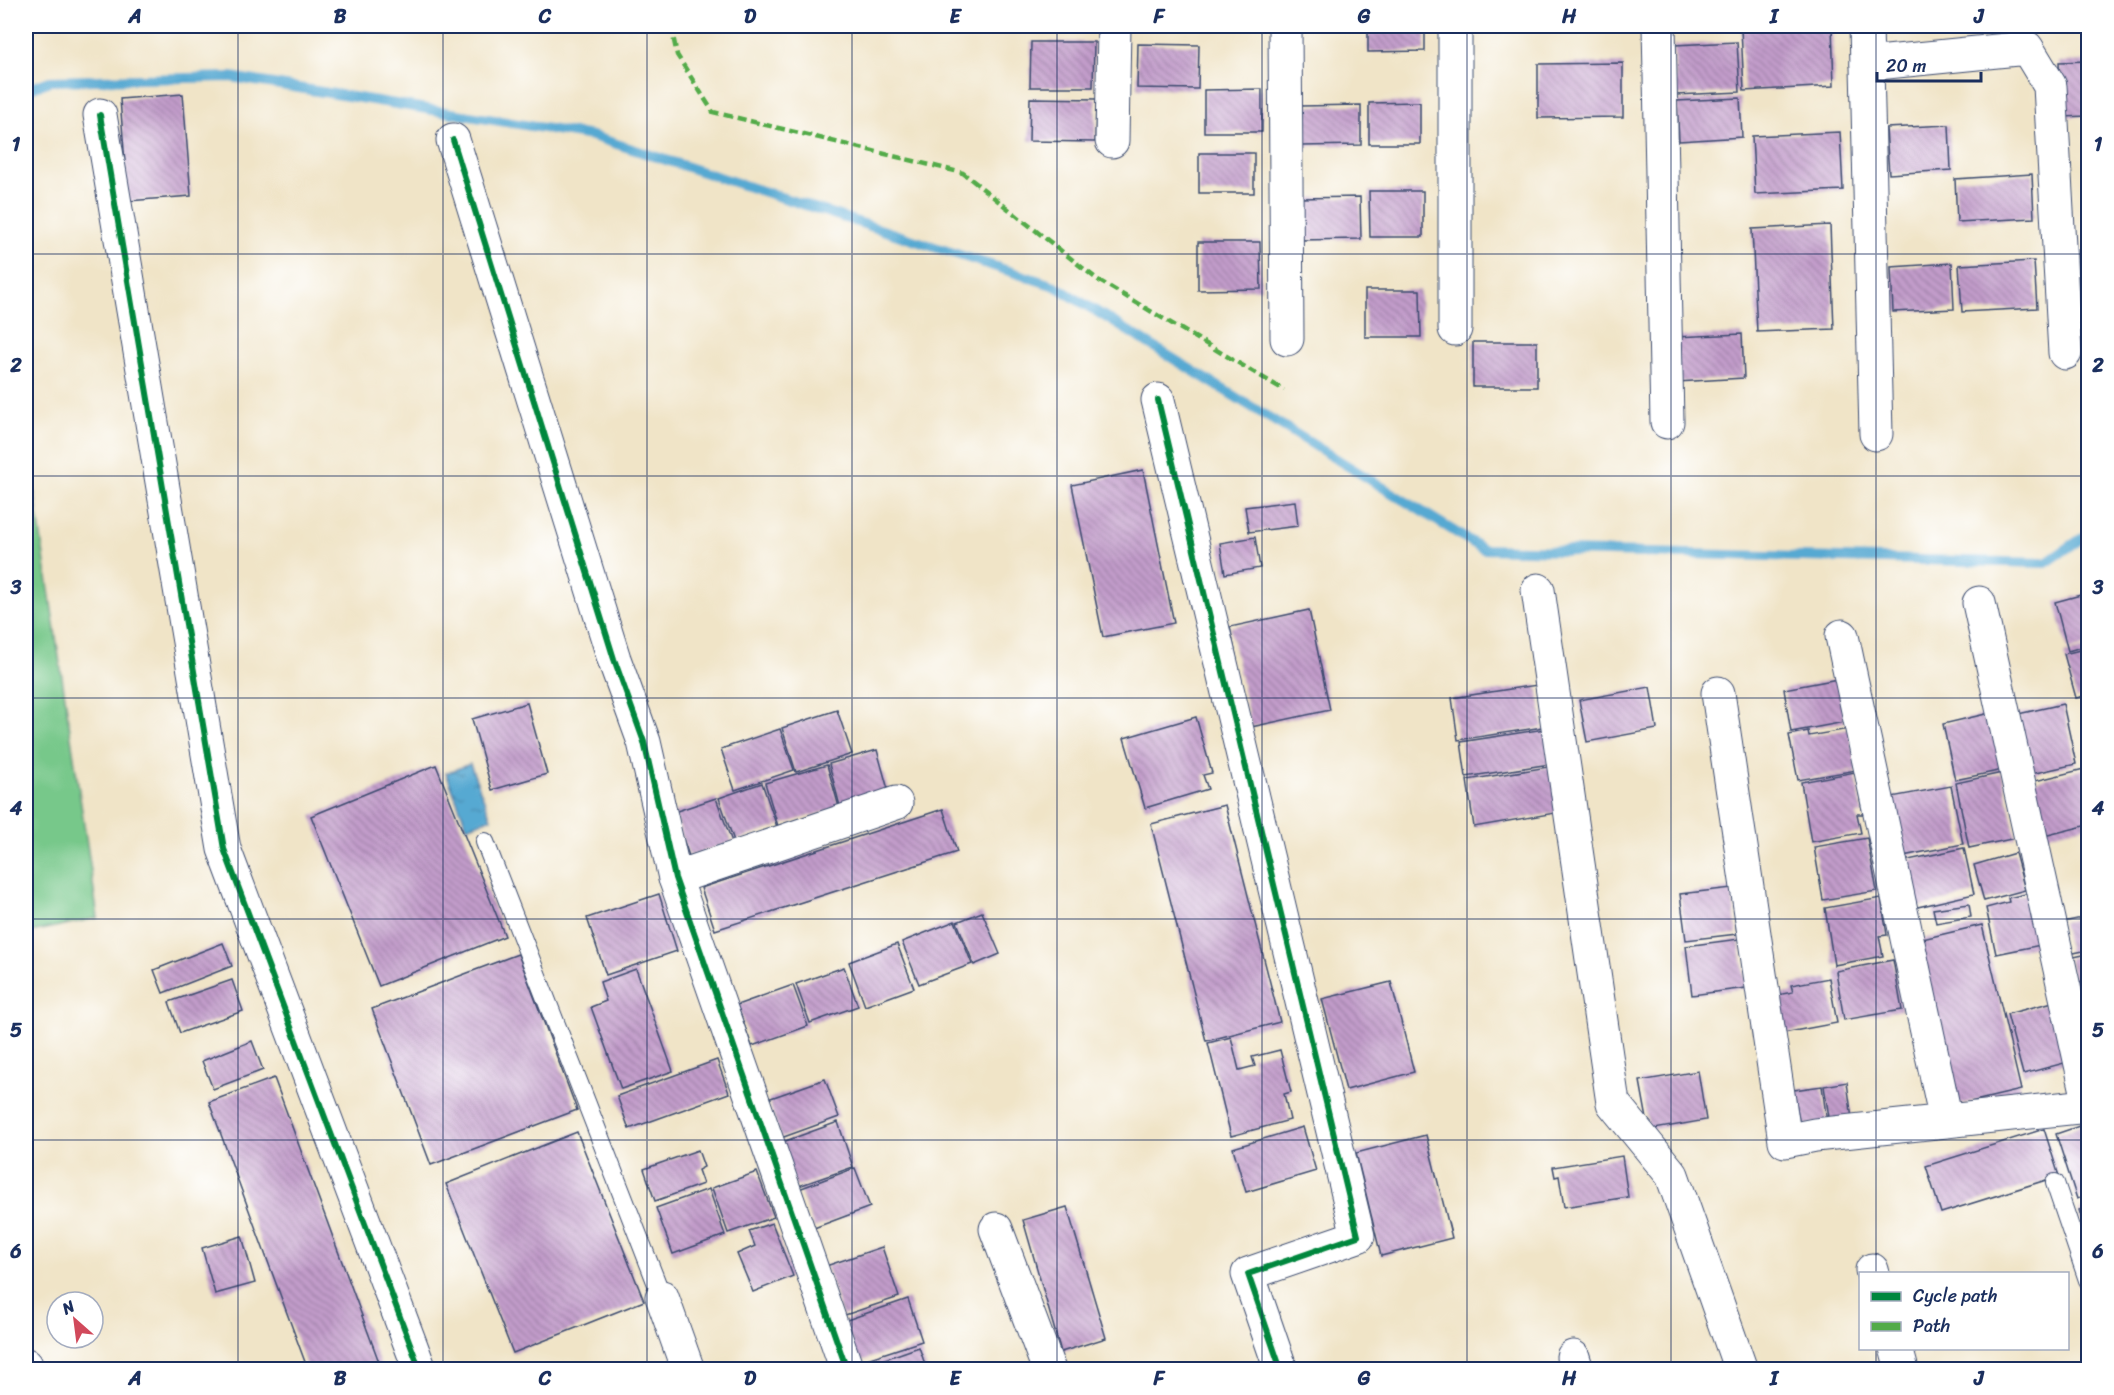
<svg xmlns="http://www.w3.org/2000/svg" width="2114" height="1395" viewBox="0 0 2114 1395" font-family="Sriracha,sans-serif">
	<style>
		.green { fill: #77c88a; stroke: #497c74; stroke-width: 1.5 }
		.water { fill: url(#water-ripples); stroke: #396c98; stroke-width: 1.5 }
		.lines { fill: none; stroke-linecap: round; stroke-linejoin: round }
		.stream { stroke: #57a9d2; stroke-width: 10 }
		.building { fill: url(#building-back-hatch) }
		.service-casing { stroke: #3b4a6e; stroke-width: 20 }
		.minor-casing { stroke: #3b4a6e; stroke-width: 35 }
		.service { stroke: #fff; stroke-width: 18 }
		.minor { stroke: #fff; stroke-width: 33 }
		.quiet { stroke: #52ab49; stroke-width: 4.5; stroke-dasharray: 9 4.5; stroke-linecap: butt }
		.cycleway-casing { stroke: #fff; stroke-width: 10 }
		.cycleway { stroke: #00873e; stroke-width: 6 }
		.grid { fill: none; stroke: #1b2f5e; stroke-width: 1.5; stroke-opacity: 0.55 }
		.neatline { fill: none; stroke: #1b2f5e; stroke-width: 2 }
		.grid-label { font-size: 20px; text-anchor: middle; font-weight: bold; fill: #1b2f5e }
	</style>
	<defs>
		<pattern id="water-ripples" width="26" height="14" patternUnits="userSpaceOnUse" patternTransform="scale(1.5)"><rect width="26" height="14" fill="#57a9d2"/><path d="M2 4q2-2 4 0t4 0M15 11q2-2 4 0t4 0" fill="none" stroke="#478aae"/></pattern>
		<pattern id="building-back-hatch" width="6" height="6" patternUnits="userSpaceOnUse" patternTransform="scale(1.5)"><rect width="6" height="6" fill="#c29cca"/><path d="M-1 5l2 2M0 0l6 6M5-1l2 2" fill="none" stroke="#9d80a7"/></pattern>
	</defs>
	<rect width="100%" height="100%" fill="#fff"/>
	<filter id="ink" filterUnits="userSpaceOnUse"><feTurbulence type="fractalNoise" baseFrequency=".0167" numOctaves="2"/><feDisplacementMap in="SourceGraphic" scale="12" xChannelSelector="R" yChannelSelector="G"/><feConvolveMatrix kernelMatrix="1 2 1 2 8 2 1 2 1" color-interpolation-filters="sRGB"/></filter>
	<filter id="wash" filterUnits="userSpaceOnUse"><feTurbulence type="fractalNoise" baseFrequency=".008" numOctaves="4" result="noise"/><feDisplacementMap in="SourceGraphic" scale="24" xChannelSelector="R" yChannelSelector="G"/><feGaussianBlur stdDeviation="1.35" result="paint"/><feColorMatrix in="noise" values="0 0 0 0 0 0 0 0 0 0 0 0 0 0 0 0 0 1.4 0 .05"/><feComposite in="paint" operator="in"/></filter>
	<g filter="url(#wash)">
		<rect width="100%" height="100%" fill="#f0e4c7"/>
		<!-- green -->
		<path class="green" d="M26,436L98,918L26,933Z"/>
		<!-- water -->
		<path class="water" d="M470,764L491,818L467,827L446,773Z"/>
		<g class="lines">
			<!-- stream -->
			<path class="stream" d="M26,90L50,81L231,77L592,136L1055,286L1483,549L2046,563L2088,534"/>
		</g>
		<g id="blocks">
			<!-- building -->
			<g class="building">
				<path d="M1368,26H1425V51L1368,52Z"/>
				<path d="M1832,26L1834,86L1744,91L1741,29Z"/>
				<path d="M1031,42H1094L1093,87H1030Z"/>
				<path d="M1737,42L1740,92L1676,95L1674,45Z"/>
				<path d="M1138,44L1199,45L1198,89L1137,88Z"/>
				<path d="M2088,61V116L2061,117L2059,62Z"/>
				<path d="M1623,63V117L1538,118V64Z"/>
				<path d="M1262,89V132H1204V90Z"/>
				<path d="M183,94L191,196L128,201L120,99Z"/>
				<path d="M1030,98L1096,99L1095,142L1029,141Z"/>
				<path d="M1740,98L1742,137L1679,141L1677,101Z"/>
				<path d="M1420,102V144H1369V103Z"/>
				<path d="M1361,105V145L1300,146V106Z"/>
				<path d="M1949,125L1951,170L1889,174L1886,128Z"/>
				<path d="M1840,132L1843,190L1755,194L1752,136Z"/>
				<rect x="1199" y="153" width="55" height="40"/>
				<path d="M2032,174L2034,218L1957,222L1955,179Z"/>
				<path d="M1369,191H1423V237H1370Z"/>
				<path d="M1360,197L1361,239L1298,240V198Z"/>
				<path d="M1830,225L1834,329L1757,332L1752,229Z"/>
				<path d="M1198,242H1260L1261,289L1198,290Z"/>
				<path d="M2034,261L2037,308L1962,312L1959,265Z"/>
				<path d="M1952,263L1954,309L1893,312L1891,267Z"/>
				<path d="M1365,290H1420L1421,337H1365Z"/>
				<path d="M1742,334L1744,378L1677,382L1675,337Z"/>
				<rect x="1473" y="342" width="64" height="45"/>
				<path d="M1143,470L1174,623L1103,637L1072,485Z"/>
				<path d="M1295,501L1298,526L1249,532L1245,507Z"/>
				<path d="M1255,537L1260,568L1225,574L1220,543Z"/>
				<path d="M2088,593V645L2068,651L2055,602Z"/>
				<path d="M1309,610L1330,710L1251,727L1230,627Z"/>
				<path d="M2088,648V695L2076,698L2064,654Z"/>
				<path d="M1838,679L1845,722L1791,732L1784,689Z"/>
				<path d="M1537,685L1543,727L1458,740L1452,698Z"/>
				<path d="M1650,687L1657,729L1587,742L1579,700Z"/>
				<path d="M527,703L547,774L492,790L472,719Z"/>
				<path d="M2063,704L2076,764L2031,774L2018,714Z"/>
				<path d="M837,710L852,754L796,772L782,728Z"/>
				<path d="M1990,713L2003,770L1955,780L1943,724Z"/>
				<path d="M1196,717L1212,773L1203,775L1208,789L1145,808L1124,738Z"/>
				<path d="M780,729L794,770L735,790L721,749Z"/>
				<path d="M1545,729L1550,764L1466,777L1461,742Z"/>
				<path d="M1849,729L1857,770L1798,780L1789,735L1808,731L1809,736Z"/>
				<path d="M877,750L889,793L840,806L829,764Z"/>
				<path d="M436,765L505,936L379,986L311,816Z"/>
				<path d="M827,765L839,807L778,826L765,783Z"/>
				<path d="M1554,766L1561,812L1474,827L1467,780Z"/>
				<path d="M2088,768V825L2040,837L2027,783Z"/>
				<path d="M1855,772L1863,814H1857L1861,833L1811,842L1801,782Z"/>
				<path d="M2002,773L2016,838L1969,848L1956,783Z"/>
				<path d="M762,783L777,827L734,841L719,798Z"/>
				<path d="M1951,786L1963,844L1898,857L1886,798Z"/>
				<path d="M716,798L732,842L689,856L674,812Z"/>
				<path d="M1225,805L1280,1022L1206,1041L1151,824Z"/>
				<path d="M943,809L957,852L715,930L701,888Z"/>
				<path d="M1867,838L1877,891L1823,900L1814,847Z"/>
				<path d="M1964,848L1974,894L1909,909L1899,862Z"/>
				<path d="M2015,853L2025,890L1984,901L1974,865Z"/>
				<path d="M1732,888L1737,934L1686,940L1680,894Z"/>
				<path d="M2030,893L2041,945L1996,954L1986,908L2009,902L2008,898Z"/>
				<path d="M659,894L677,951L606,975L587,918Z"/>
				<path d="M1881,898L1887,935L1879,936L1883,956L1834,965L1825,908Z"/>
				<path d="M1969,904L1971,917L1936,923L1933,909Z"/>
				<path d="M982,912L1000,954L974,965L957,922Z"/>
				<path d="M2088,917V950L2069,954L2062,922Z"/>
				<path d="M955,921L972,964L919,984L902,942Z"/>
				<path d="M1982,925L2021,1090L1953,1106L1914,941Z"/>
				<path d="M1739,939L1746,988L1692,995L1686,946Z"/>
				<path d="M223,943L232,966L163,993L154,970Z"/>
				<path d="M897,944L914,988L865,1006L849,962Z"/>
				<path d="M518,954L577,1110L431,1165L372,1009Z"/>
				<path d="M2088,954V980L2074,983L2069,958Z"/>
				<path d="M1893,960L1902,1010L1844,1020L1836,971Z"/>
				<path d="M844,967L858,1006L810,1023L796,984Z"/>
				<path d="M636,969L673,1071L621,1089L591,1007L606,1001L600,982Z"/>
				<path d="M1829,978L1837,1023L1783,1033L1777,995L1793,992L1791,985Z"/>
				<path d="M232,980L243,1011L180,1033L169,1002Z"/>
				<path d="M1391,982L1414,1072L1346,1090L1322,999Z"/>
				<path d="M793,985L808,1026L752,1046L737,1005Z"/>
				<path d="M2053,1002L2068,1062L2023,1074L2007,1014Z"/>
				<path d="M1231,1037L1239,1070L1255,1066L1252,1057L1280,1050L1291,1092L1284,1094L1290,1120L1231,1136L1208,1043Z"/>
				<path d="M252,1041L263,1070L213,1089L202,1061Z"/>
				<path d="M717,1060L729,1093L629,1129L617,1096Z"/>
				<path d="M1698,1071L1706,1120L1649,1130L1640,1081Z"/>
				<path d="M274,1078L382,1370H308L209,1102Z"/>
				<path d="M825,1079L839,1117L781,1138L768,1099Z"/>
				<path d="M1847,1082L1852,1119L1830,1123L1824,1086Z"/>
				<path d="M1822,1086L1827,1122L1800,1126L1794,1090Z"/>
				<path d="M838,1122L853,1167L796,1187L780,1143Z"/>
				<path d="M2088,1123V1195L2077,1199L2056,1134Z"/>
				<path d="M1303,1127L1316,1171L1246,1192L1233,1148Z"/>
				<path d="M2044,1129L2059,1176L1941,1213L1926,1166Z"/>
				<path d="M577,1132L644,1301L513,1353L446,1184Z"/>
				<path d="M1426,1135L1452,1238L1381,1256L1356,1153Z"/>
				<path d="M698,1150L704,1167L698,1170L703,1184L655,1201L644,1169Z"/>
				<path d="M1622,1156L1628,1197L1564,1207L1559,1176L1555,1177L1553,1167Z"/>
				<path d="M855,1168L870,1207L814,1228L799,1189Z"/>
				<path d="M757,1172L774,1217L728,1233L712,1188Z"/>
				<path d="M709,1189L725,1235L673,1254L656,1208Z"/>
				<path d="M1067,1207L1106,1338L1061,1352L1023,1220Z"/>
				<path d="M2088,1207V1238L2079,1210Z"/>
				<path d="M772,1223L793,1276L753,1292L737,1254L755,1246L749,1231Z"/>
				<path d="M242,1236L255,1283L215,1294L202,1248Z"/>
				<path d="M882,1247L899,1297L842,1316L826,1266Z"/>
				<path d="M908,1299L922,1341L858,1362L844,1321Z"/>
				<path d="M919,1347L927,1370H863L862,1367Z"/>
			</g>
		</g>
	</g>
	<g filter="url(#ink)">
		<use href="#blocks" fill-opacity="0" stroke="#3b4a6e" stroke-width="1.5"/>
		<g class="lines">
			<defs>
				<g id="service">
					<path d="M485,842L662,1297"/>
					<path d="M2055,1183L2088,1280"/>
				</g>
				<g id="minor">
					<path d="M1285,26L1287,339"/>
					<path d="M1659,26L1667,422"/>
					<path d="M1866,26L1876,434"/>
					<path d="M1867,64L2027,48L2050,86L2065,353"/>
					<path d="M100,115L224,849L420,1370"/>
					<path d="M453,140L614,659L644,742L675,878L847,1370"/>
					<path d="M1112,141L1114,26"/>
					<path d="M1455,329V26"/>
					<path d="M1158,400L1358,1236L1248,1274L1281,1370"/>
					<path d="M1538,590L1613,1103L1672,1175L1741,1370"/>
					<path d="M1979,603L2088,1096"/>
					<path d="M1842,636L1946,1120"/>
					<path d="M1718,693L1785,1141L1815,1135L2088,1106"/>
					<path d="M675,878L896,803"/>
					<path d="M996,1229L1049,1370"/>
					<path d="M1872,1270L1873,1274"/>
					<path d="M662,1297L688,1370"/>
					<path d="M1896,1348L1902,1370"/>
					<path d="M1573,1357L1577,1370"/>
					<path d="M26,1365L27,1370"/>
				</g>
			</defs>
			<!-- service casing -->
			<use href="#service" class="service-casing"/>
			<!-- minor casing -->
			<use href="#minor" class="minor-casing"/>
			<!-- service -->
			<use href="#service" class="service"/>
			<!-- minor -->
			<use href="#minor" class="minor"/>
			<!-- quiet -->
			<path class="quiet" d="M671,26L677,55L713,112L963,173L1098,280L1284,390"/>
			<defs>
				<g id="cycleway">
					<path d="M100,115L224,849L420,1370"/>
					<path d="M453,140L614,659L644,742L675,878L847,1370"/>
					<path d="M1158,400L1358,1236L1248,1274L1281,1370"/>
				</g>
			</defs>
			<!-- cycleway casing -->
			<use href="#cycleway" class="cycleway-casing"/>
			<!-- cycleway -->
			<use href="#cycleway" class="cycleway"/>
		</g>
	</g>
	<!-- grid -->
	<path class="grid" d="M238,26V1370M443,26V1370M647,26V1370M852,26V1370M1057,26V1370M1262,26V1370M1467,26V1370M1671,26V1370M1876,26V1274M26,254H2088M26,476H2088M26,698H2088M26,919H2088M26,1140H2088M1876,1348V1370"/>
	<!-- margin -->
	<rect width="2114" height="1395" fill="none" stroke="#fff" stroke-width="66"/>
	<!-- legend -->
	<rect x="1859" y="1272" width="210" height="78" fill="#ffffff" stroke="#a4acbf" stroke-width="1.5"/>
	<rect x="1871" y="1292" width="30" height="9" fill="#00873e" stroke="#a4acbf" stroke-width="1.5"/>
	<text x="1913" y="1302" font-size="18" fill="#1b2f5e">Cycle path</text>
	<rect x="1871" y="1322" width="30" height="9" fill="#52ab49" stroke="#a4acbf" stroke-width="1.5"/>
	<text x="1913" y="1332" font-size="18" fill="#1b2f5e">Path</text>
	<!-- north arrow -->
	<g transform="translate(75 1320) rotate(332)"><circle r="28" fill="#ffffff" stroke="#a4acbf" stroke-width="1.5"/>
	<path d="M0-4.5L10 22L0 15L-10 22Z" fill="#d1495b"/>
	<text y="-9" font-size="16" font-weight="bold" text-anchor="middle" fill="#1b2f5e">N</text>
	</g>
	<!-- scale -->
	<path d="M1877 72v9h104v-9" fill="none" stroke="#1b2f5e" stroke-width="3"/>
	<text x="1886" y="72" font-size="18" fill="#1b2f5e" stroke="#ffffff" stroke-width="4.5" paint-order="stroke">20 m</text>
	<rect x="33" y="33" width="2048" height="1329" class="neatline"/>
	<g class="grid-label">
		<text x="135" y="23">A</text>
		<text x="340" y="23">B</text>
		<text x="545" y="23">C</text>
		<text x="750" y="23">D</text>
		<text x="955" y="23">E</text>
		<text x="1159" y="23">F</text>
		<text x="1364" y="23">G</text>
		<text x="1569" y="23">H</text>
		<text x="1774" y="23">I</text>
		<text x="1979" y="23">J</text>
		<text x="16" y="151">1</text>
		<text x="2098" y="151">1</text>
		<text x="16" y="372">2</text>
		<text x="2098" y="372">2</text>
		<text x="16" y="594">3</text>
		<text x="2098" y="594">3</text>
		<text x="16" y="815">4</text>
		<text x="2098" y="815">4</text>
		<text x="16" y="1037">5</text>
		<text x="2098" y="1037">5</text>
		<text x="16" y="1258">6</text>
		<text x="2098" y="1258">6</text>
		<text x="135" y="1385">A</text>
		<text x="340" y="1385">B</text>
		<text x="545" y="1385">C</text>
		<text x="750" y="1385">D</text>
		<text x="955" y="1385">E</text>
		<text x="1159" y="1385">F</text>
		<text x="1364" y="1385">G</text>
		<text x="1569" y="1385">H</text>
		<text x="1774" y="1385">I</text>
		<text x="1979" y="1385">J</text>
	</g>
</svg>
